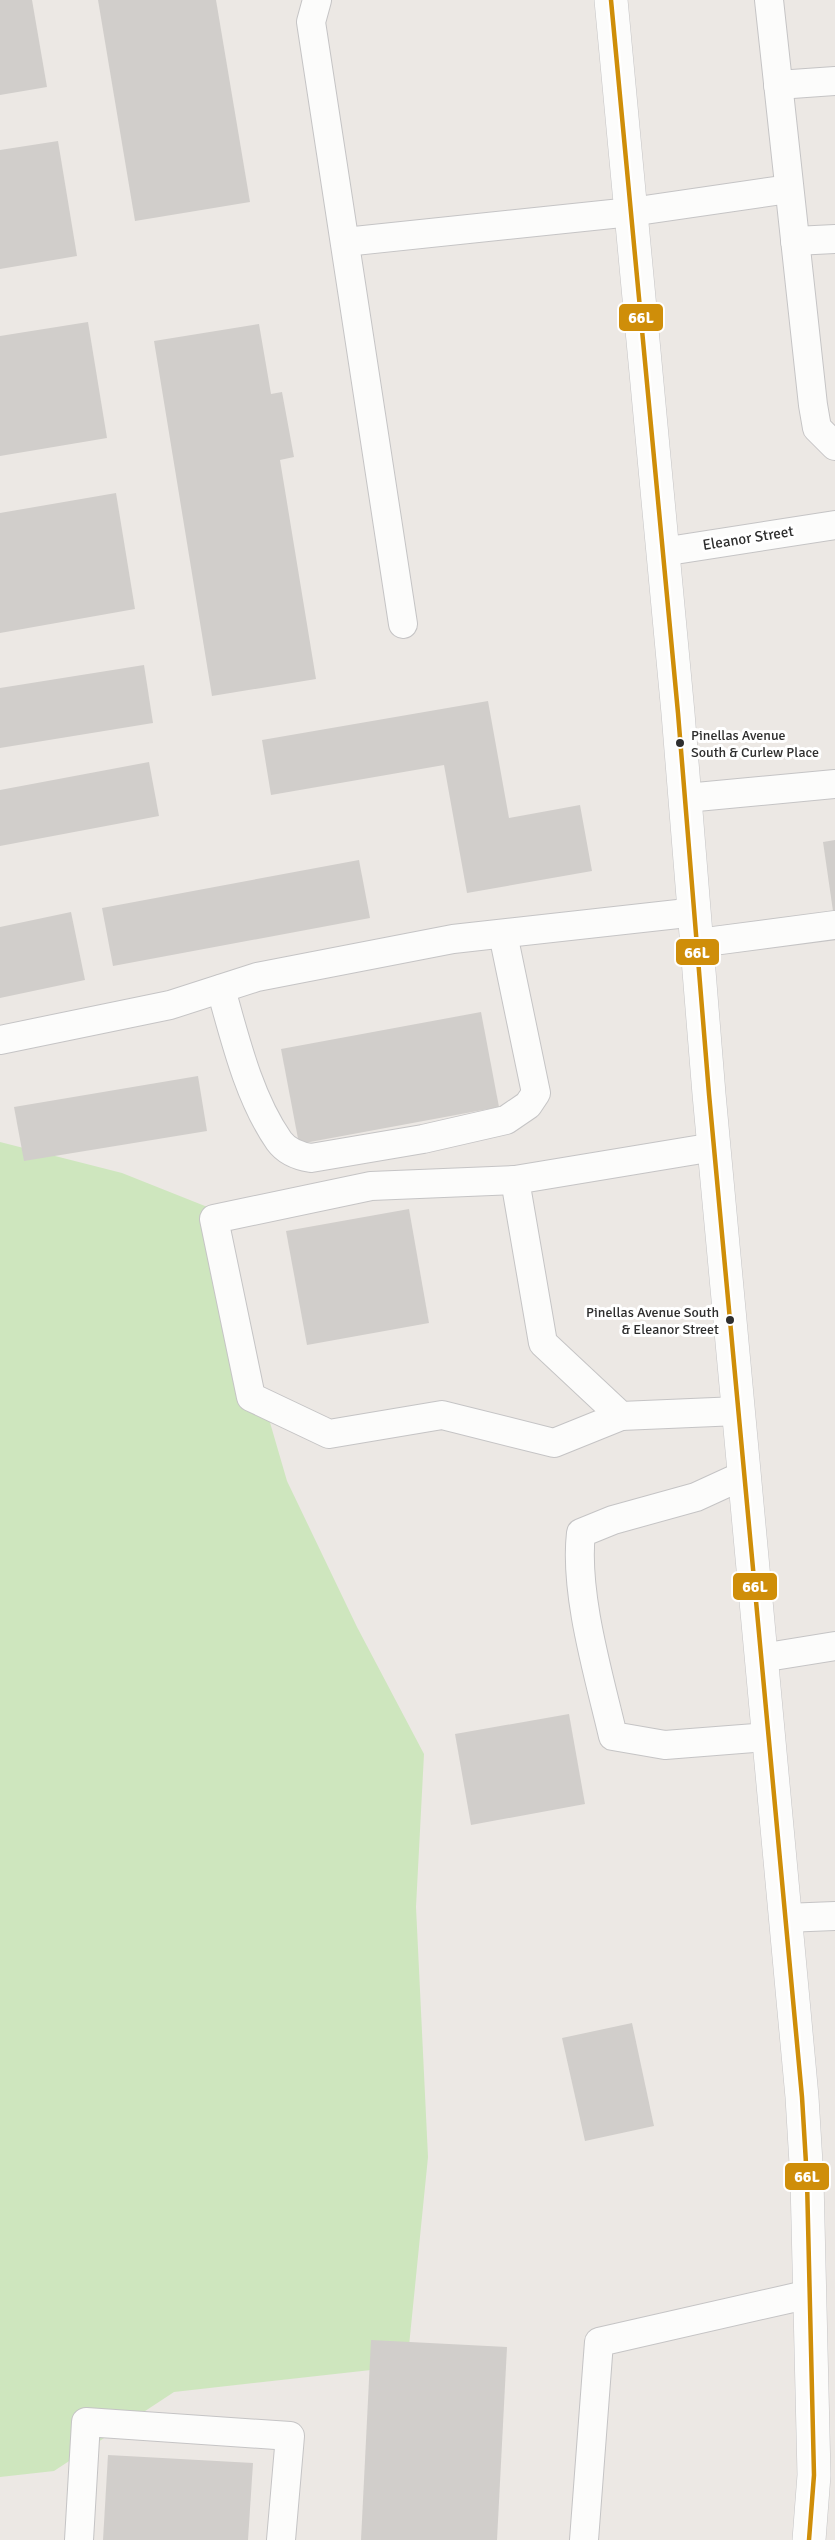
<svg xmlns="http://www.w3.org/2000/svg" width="835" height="2540" viewBox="0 0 835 2540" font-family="Signika,sans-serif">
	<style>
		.green { fill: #cee6be }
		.building { fill: #d1cecb }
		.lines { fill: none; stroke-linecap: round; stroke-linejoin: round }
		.service-casing { stroke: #c5c4c5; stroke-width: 30 }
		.secondary-casing { stroke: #c5c4c5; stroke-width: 34 }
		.service { stroke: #fcfcfb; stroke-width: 28 }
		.secondary { stroke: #fcfcfb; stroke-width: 33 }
		.bus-1-casing { stroke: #fff; stroke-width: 9 }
		.bus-1 { stroke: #cf8e09; stroke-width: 4.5 }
		.bus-dot { fill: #2e2e2e; stroke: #fff; stroke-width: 2 }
		.labels { text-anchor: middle; stroke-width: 6; stroke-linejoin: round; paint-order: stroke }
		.bus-label { font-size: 14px; fill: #2e2e2e; stroke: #fff; text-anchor: start }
		.street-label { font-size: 15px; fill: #2e2e2e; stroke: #fff }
		.line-badge { stroke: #fff; stroke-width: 2 }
		.badge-label { font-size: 16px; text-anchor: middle; font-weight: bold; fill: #fff }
	</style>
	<rect width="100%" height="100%" fill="#ece8e4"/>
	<!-- green -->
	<path class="green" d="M0,1142L122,1173L220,1212L248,1347L287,1481L357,1627L424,1754L416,1907L428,2157L407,2366L174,2392L54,2471L0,2477Z"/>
	<!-- building -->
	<g class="building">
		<path d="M0,0H32L47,87L0,95Z"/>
		<path d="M98,0H216L250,202L135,221Z"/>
		<path d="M58,141L77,256L0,269V150Z"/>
		<path d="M88,322L107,438L0,456V336Z"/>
		<path d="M259,324L271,394L282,392L294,457L280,460L316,679L212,696L154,341Z"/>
		<path d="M116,493L135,609L0,633V513Z"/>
		<path d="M144,665L153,723L0,748V688Z"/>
		<path d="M488,701L509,818L580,805L592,871L467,893L444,765L271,795L262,740Z"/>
		<path d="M149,762L159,816L0,846V790Z"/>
		<path d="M835,840V911H833L823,842Z"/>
		<path d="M359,860L370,918L113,966L102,908Z"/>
		<path d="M71,912L85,980L0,998V927Z"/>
		<path d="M481,1012L499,1107L299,1144L281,1049Z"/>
		<path d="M198,1076L207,1131L24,1161L14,1107Z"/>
		<path d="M409,1209L429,1323L307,1345L286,1231Z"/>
		<path d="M569,1714L585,1804L471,1825L455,1734Z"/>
		<path d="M632,2023L654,2126L585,2141L562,2038Z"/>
		<path d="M371,2340L507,2347L497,2540H361Z"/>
		<path d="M108,2455L253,2463L248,2540H103Z"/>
	</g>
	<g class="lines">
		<defs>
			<g id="service">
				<path d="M317,0L311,22L403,624"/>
				<path d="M769,0L813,405L817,428L835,446"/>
				<path d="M778,85L835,81"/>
				<path d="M795,241L835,239"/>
				<path d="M345,242L631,212L789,189"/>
				<path d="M662,552L835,525"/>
				<path d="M686,798L835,784"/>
				<path d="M698,943L835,925"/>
				<path d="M221,989C235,1039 249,1098 279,1141C287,1152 298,1156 311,1158L423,1139L506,1120L528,1105L536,1093L503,934"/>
				<path d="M0,1040L170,1005L257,977L453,939L696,912"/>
				<path d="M714,1147L515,1180L543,1343L621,1416L738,1411"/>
				<path d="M515,1180L371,1186L214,1219L251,1397L329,1434L442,1415L554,1443L621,1416"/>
				<path d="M744,1475L696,1497L613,1520L581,1533C574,1593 599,1676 613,1736L665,1745L768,1737"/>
				<path d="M761,1658L835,1646"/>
				<path d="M785,1918L835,1916"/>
				<path d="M79,2540L86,2422L290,2436L281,2540"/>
				<path d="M584,2540L599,2342L810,2294"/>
			</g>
			<path id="secondary" d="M611,0L678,713L709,1094L802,2097L807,2180L814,2475L809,2540"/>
		</defs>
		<!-- service casing -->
		<use href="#service" class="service-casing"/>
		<!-- secondary casing -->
		<use href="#secondary" class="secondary-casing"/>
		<!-- service -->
		<use href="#service" class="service"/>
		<!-- secondary -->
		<use href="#secondary" class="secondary"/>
		<defs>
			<path id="bus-1" d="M611,0L678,713L709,1094L802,2097L807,2180L814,2475L809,2540"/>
		</defs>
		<!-- bus-1 casing -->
		<use href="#bus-1" class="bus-1-casing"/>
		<!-- bus-1 -->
		<use href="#bus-1" class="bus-1"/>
	</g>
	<!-- markers -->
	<g class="bus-dot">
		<circle cx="680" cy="743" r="5"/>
		<circle cx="730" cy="1320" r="5"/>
	</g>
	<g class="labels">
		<!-- bus labels -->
		<g class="bus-label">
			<text x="691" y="740">Pinellas Avenue<tspan x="691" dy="17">South &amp; Curlew Place</tspan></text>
			<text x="719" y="1317" text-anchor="end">Pinellas Avenue South<tspan x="719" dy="17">&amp; Eleanor Street</tspan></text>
		</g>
		<!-- street labels -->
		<g class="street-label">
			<text transform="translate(748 538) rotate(-9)" y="5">Eleanor Street</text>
		</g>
	</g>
	<g class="line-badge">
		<rect x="618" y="303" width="46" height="29" rx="6" fill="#cf8e09"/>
		<rect x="675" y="938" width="45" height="28" rx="6" fill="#cf8e09"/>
		<rect x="732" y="1572" width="46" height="29" rx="6" fill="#cf8e09"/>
		<rect x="784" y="2162" width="46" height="29" rx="6" fill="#cf8e09"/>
	</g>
	<g class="badge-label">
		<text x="641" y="323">66L</text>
		<text x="697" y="958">66L</text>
		<text x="755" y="1592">66L</text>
		<text x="807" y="2182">66L</text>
	</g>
</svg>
